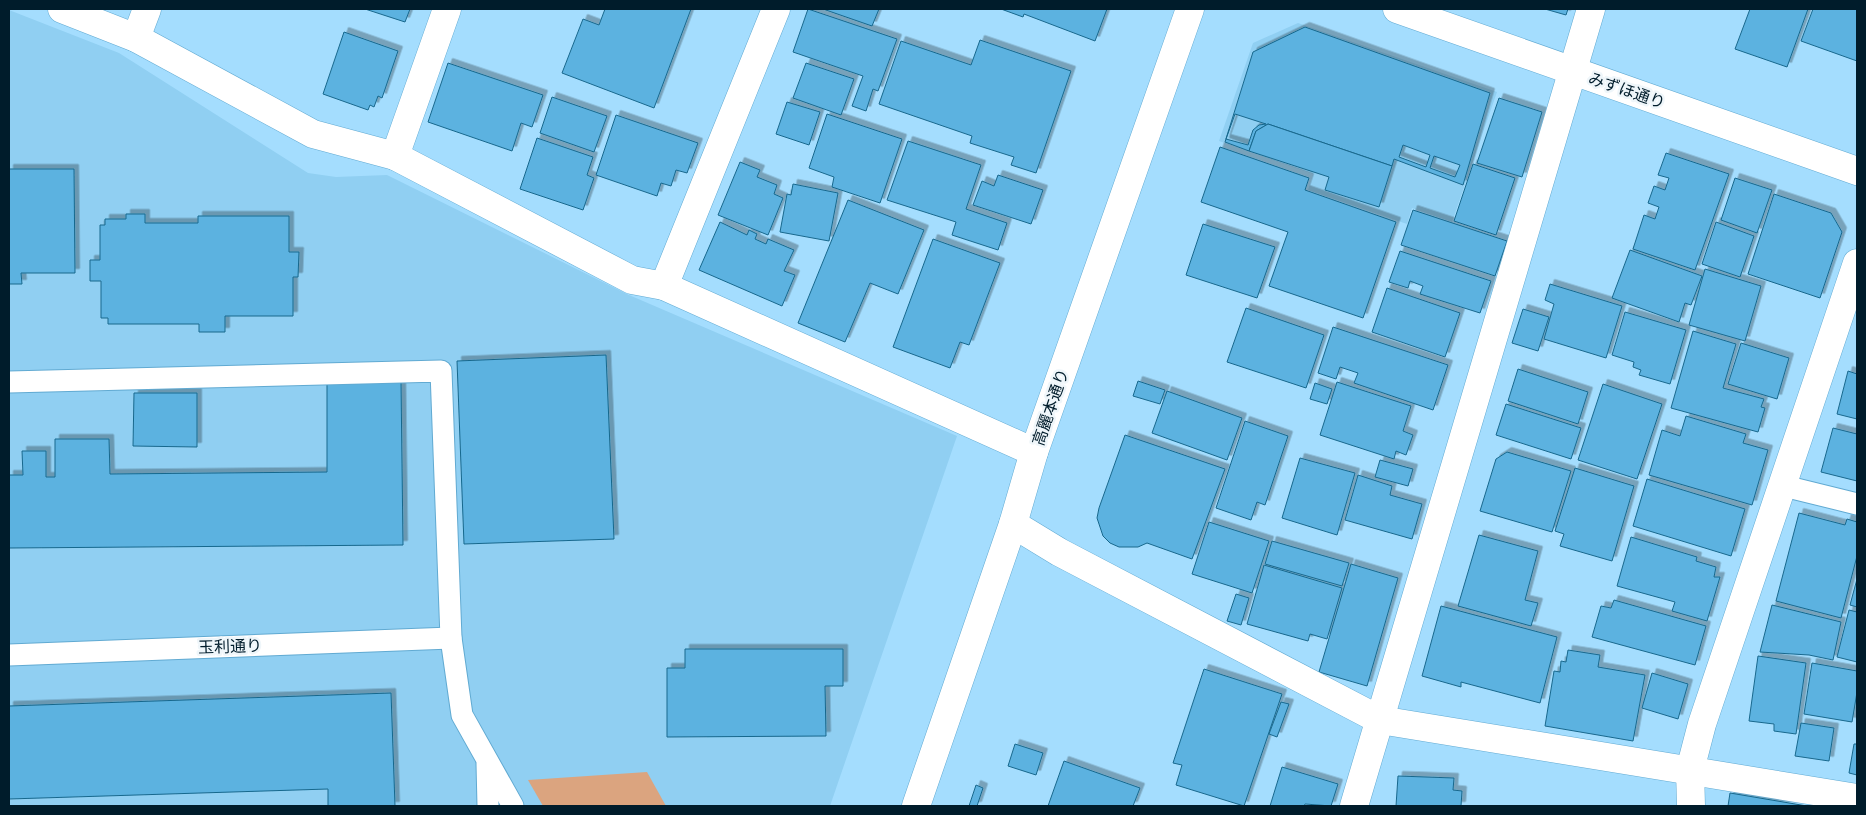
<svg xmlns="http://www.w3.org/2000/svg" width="1866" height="815" viewBox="0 0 1866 815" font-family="Spectral,'Noto Sans JP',serif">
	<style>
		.built { fill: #90cff2 }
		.green { fill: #dba47f }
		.building { fill: #5cb2e0; stroke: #18688d; fill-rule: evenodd; filter: url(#shadow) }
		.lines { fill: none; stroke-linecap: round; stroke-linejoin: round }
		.service-casing { stroke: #61aad2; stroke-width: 23 }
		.minor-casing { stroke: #61aad2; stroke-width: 29 }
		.tertiary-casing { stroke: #61aad2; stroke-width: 29 }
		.service { stroke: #fff; stroke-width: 21 }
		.minor { stroke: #fff; stroke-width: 28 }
		.tertiary { stroke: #fff; stroke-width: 28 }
		.labels { text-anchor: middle; stroke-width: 5; stroke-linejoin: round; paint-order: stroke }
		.street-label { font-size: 16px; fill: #001c2b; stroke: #eff6fa }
	</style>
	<defs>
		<filter id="shadow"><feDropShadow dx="4.5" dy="-4.5" stdDeviation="0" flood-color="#0004"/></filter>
	</defs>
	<rect width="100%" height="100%" fill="#a4ddfe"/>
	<!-- built -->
	<g class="built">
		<path d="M9,10L119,53L308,173L336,177L387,175L629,295L957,436L830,806H9Z"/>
		<path d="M1298,23L1497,92L1452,222L1412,208L1407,224L1308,190L1313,174L1219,141L1253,43Z"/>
	</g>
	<!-- green -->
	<path class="green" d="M647,772L666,806H543L528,780Z"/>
	<!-- building -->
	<g class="building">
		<path d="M365,9H410L405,22Z"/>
		<path d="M605,9H691L654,108L562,73L583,19L599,25Z"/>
		<path d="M808,9L897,39L878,91L873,89L866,111L852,106L863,76L793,52Z"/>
		<path d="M823,9H879L872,26Z"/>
		<path d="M1001,9H1107L1095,41L1024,14L1023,17Z"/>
		<path d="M1545,9H1568L1566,15Z"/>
		<path d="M1750,9H1808L1787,67L1735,49Z"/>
		<path d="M1813,9H1857V61L1801,41Z"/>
		<path d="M1305,27L1490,93L1463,185L1394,159L1392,166L1268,124L1256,131L1249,151L1225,142L1253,52ZM1235,114L1266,124L1259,125L1253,130L1248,145L1226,139ZM1403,145L1430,155L1426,167L1399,157ZM1434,156L1460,165L1455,177L1430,168Z"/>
		<path d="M344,32L398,51L382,98L378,96L374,107L370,105L368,110L323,94Z"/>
		<path d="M980,40L1071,71L1036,173L1011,165L1014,157L970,143L972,136L879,104L901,41L971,65Z"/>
		<path d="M448,63L543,95L532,127L521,123L512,151L428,122Z"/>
		<path d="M806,63L854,79L841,115L793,98Z"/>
		<path d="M552,97L607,116L594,152L540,133Z"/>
		<path d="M1499,98L1542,112L1522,177L1477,163Z"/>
		<path d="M787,102L820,112L809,145L776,134Z"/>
		<path d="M827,114L902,139L880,203L832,187L834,177L809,168Z"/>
		<path d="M616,115L698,143L687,173L676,170L671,186L661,183L657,196L596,175Z"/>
		<path d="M1268,124L1392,166L1379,207L1325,190L1329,177L1249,151L1256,131Z"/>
		<path d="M537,138L593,157L587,175L594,178L583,210L520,189Z"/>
		<path d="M908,141L981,165L966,209L1007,223L998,250L952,235L956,222L887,200Z"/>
		<path d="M1220,147L1309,178L1305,190L1396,222L1363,318L1269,286L1288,232L1201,202Z"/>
		<path d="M1666,153L1729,174L1695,270L1633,249L1644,215L1655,219L1659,207L1648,203L1654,186L1665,190L1669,178L1658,175Z"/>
		<path d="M740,162L760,170L757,177L777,185L774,194L783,198L768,235L718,215Z"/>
		<path d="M1473,164L1515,178L1496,235L1454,221Z"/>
		<path d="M9,169H74L75,273H21L22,284H9Z"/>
		<path d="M998,175L1043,190L1031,224L973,205L982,181L994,186Z"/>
		<path d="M1735,178L1772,190L1757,233L1721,220Z"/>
		<path d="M793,184L838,193L829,241L780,232L787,194L791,195Z"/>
		<path d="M1774,194L1831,213L1842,232L1820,298L1748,274Z"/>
		<path d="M848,200L924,230L898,294L870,283L845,342L798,323Z"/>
		<path d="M1413,210L1507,241L1495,276L1401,245Z"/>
		<path d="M126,214H145V223H198V216H289V252H299L298,277H293V316H225V332H199V324H108V318H101V281H90V260H100V225H105V219H126Z"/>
		<path d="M720,222L747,235L749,230L757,234L755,239L766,244L768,239L794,250L784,271L795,275L782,306L699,270Z"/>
		<path d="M1716,222L1754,236L1740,277L1702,264Z"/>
		<path d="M1203,224L1275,247L1257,298L1186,275Z"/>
		<path d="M933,239L1000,263L969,345L960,342L950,368L893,347Z"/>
		<path d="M1630,250L1702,276L1691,305L1685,303L1679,322L1612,298Z"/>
		<path d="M1400,251L1491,281L1480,313L1420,294L1423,286L1410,281L1408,288L1389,282Z"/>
		<path d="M1705,269L1761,286L1745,341L1689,325Z"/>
		<path d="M1550,284L1622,306L1606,358L1544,339L1554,304L1545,300Z"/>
		<path d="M1387,288L1460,313L1445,357L1372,332Z"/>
		<path d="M1246,308L1324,335L1306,388L1227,362Z"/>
		<path d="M1523,309L1549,317L1538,351L1512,343Z"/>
		<path d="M1625,312L1686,330L1670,384L1639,375L1641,370L1633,367L1634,362L1612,355Z"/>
		<path d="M1333,327L1448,365L1433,410L1354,383L1358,373L1340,367L1336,379L1318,373Z"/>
		<path d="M1693,331L1736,344L1723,388L1764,399L1761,407L1765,408L1758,432L1671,408Z"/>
		<path d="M1741,343L1789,358L1777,399L1728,384Z"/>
		<path d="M606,355L614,539L464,544L457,361Z"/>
		<path d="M1518,369L1588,392L1578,424L1508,401Z"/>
		<path d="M1848,371L1857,374V419L1837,414Z"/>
		<path d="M1138,381L1165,390L1160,404L1133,396Z"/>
		<path d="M401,382L403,545L9,548V475H23L22,451H46V477H55V439H109L110,474L327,472V383Z"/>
		<path d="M1337,382L1411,406L1403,431L1413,435L1406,455L1396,451L1394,459L1320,435Z"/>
		<path d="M1315,383L1332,389L1327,404L1310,399Z"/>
		<path d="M1603,384L1662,404L1637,479L1578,460Z"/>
		<path d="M1167,391L1242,418L1227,460L1152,433Z"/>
		<path d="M134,393H197V447L133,446Z"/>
		<path d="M1506,404L1581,428L1571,459L1496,435Z"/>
		<path d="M1686,416L1746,434L1743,443L1768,450L1752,505L1649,475L1662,430L1680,436Z"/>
		<path d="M1245,421L1288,436L1265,505L1257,502L1251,520L1216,508Z"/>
		<path d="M1833,428L1857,434V481L1821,472Z"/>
		<path d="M1125,435L1225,469L1192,559L1147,543L1138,547H1119L1110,543L1103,536L1097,518L1099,508Z"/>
		<path d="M1507,452L1571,471L1552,532L1480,511L1496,459Z"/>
		<path d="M1300,458L1355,473L1337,535L1282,518Z"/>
		<path d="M1380,460L1413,469L1408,486L1375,477Z"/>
		<path d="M1575,468L1634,486L1612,561L1560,546L1564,534L1555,531Z"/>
		<path d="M1358,475L1392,486L1390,495L1422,504L1412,539L1345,520Z"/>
		<path d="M1647,479L1745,509L1731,556L1633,526Z"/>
		<path d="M1799,513L1845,525L1847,519L1857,522V556L1841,618L1776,601Z"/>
		<path d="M1209,522L1269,541L1252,593L1192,574Z"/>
		<path d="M1479,535L1538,551L1525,600L1538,603L1531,626L1458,606Z"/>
		<path d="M1631,537L1697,557L1696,561L1716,567L1714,577H1720L1707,621L1672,611L1675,602L1617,586Z"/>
		<path d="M1272,541L1349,563L1342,586L1265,564Z"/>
		<path d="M1351,564L1398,578L1367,686L1319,672Z"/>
		<path d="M1264,565L1342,588L1327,639L1310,634L1308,641L1247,624Z"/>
		<path d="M1857,579V607L1850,605Z"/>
		<path d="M1236,594L1249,598L1241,625L1227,621Z"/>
		<path d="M1614,600L1706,626L1695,665L1592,637L1601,606L1611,608Z"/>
		<path d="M1772,605L1841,622L1833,660L1809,655L1760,652Z"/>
		<path d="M1441,606L1557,637L1540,703L1461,682V687L1422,676Z"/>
		<path d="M1849,610L1857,612V662L1837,657Z"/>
		<path d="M685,649H843V686H825L826,736L667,737V668H685Z"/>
		<path d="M1568,650L1600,655L1598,667L1645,675L1633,741L1545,726L1554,671L1560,672L1561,661L1566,662Z"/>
		<path d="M1758,656L1806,663L1796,734L1774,731V724L1749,721Z"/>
		<path d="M1812,663L1857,671V692L1852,722L1804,714Z"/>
		<path d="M1204,669L1282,694L1244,806L1176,785L1182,765L1173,763Z"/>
		<path d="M1652,673L1688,684L1678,719L1642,708Z"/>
		<path d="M391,693L395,806H328V789L9,799V706Z"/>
		<path d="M1281,702L1289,704L1277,737L1269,734Z"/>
		<path d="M1801,723L1834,728L1829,761L1795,756Z"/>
		<path d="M1015,744L1043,753L1036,775L1008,766Z"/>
		<path d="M1854,744H1857V775L1849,773Z"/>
		<path d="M1064,761L1140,788L1133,806H1048Z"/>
		<path d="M1282,767L1338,784L1331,806L1305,804L1304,806H1270Z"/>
		<path d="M1398,776L1454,778L1453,790L1462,791L1461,806H1396Z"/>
		<path d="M976,785L983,788L977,806H969Z"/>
		<path d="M1730,793L1807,806H1728Z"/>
	</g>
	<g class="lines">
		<defs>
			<g id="service">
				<path d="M9,382L441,371L451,638L462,715L513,806"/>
				<path d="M1784,486L1857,504"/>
				<path d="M9,655L451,638"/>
				<path d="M487,764L488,806"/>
			</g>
			<g id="minor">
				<path d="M62,9L136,38L313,134L395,156L632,280L664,286L1034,452"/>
				<path d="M136,38L147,9"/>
				<path d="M395,156L447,9"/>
				<path d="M664,286L776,9"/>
				<path d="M1013,524L1059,552L1380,720L1857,798"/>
				<path d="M1354,806L1591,9"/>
				<path d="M1691,806L1690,770L1702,724L1857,263"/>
			</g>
			<g id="tertiary">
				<path d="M1397,9L1857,171"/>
				<path d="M916,806L1013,524L1034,452L1190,9"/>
			</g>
		</defs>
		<!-- service casing -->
		<use href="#service" class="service-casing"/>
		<!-- minor casing -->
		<use href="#minor" class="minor-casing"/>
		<!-- tertiary casing -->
		<use href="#tertiary" class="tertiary-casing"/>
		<!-- service -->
		<use href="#service" class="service"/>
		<!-- minor -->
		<use href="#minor" class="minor"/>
		<!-- tertiary -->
		<use href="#tertiary" class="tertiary"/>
	</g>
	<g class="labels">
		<!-- street labels -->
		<g class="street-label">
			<text transform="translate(1627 90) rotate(19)" y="6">みずほ通り</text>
			<text transform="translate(1050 407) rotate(-71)" y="6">高麗本通り</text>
			<text transform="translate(230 646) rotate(-2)" y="6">玉利通り</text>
		</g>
	</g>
	<!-- border -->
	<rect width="1866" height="815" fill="none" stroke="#001c2b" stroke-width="20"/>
</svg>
